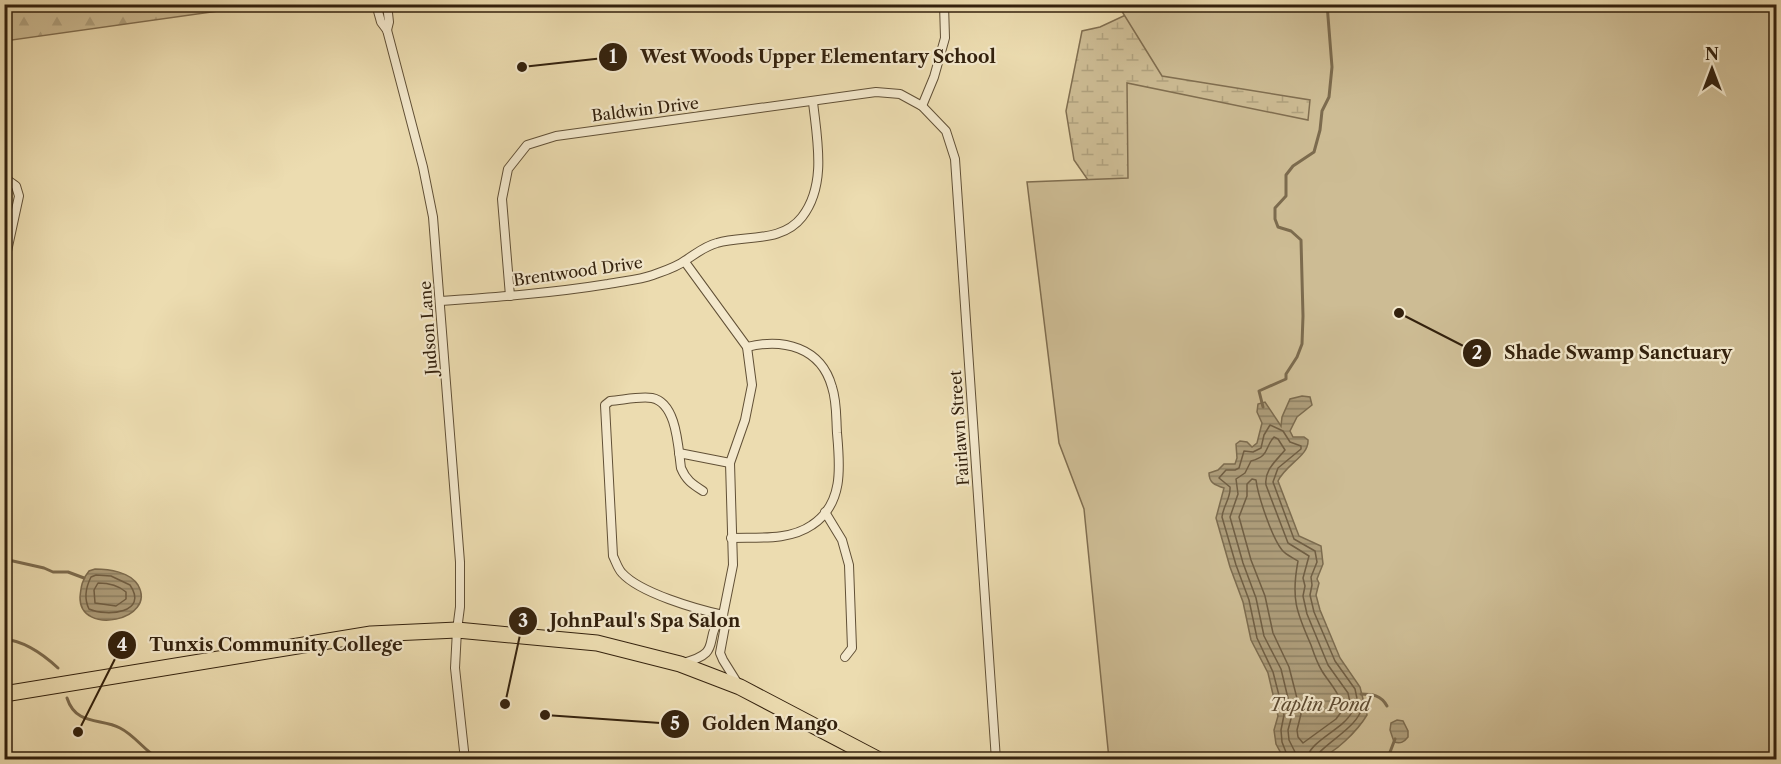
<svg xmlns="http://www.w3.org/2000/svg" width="1781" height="764" viewBox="0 0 1781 764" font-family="'Libre Caslon Text',serif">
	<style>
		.forest { fill: url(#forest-firs); stroke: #806e50; stroke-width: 1.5 }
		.wetland { fill: url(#wetland-marsh); stroke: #806e50; stroke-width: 1.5 }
		.green { fill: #cdbc94; stroke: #806e50; stroke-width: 1.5 }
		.water { fill: url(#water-rules); stroke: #7c6b4e; stroke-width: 1.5 }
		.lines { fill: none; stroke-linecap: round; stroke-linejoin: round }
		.shore { stroke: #705e43; stroke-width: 1.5 }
		.stream { stroke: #7c6b4e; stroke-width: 3 }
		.street-casing { stroke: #615036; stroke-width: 10 }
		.highway-casing { stroke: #33210d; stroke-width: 17 }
		.street { stroke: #f3e8cc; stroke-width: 8 }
		.highway { stroke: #ecdcb0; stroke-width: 15 }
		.labels { text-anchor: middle; stroke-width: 4.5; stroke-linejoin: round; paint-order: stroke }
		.street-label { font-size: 16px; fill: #33210d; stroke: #f3e8cc }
		.water-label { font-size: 18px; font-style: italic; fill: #5e4c33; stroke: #f3e8cc }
		.leader { fill: none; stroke: #33210d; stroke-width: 2 }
		.callout-dot { fill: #33210d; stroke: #f3e8cc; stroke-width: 2 }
		.mark-label { font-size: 18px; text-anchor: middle; font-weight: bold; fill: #fff }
		.callout-label { font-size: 18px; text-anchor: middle; font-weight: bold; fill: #33210d; stroke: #f3e8cc; stroke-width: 4.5; stroke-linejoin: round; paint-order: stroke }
	</style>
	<defs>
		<pattern id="forest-firs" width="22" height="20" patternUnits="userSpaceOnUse" patternTransform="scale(1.5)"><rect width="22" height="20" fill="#cdbc94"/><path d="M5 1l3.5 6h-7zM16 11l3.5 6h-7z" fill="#b0a17e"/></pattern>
		<pattern id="wetland-marsh" width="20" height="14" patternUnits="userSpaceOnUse" patternTransform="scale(1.5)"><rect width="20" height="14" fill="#cdbc94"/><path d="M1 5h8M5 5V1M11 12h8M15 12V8" fill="none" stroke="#b0a17e"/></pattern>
		<pattern id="water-rules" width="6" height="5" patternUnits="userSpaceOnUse" patternTransform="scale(1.5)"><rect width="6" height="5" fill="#ad9c79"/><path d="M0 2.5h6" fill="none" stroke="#8d7f62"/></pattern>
	</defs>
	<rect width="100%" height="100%" fill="#ecdcb0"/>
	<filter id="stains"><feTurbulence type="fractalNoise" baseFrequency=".00333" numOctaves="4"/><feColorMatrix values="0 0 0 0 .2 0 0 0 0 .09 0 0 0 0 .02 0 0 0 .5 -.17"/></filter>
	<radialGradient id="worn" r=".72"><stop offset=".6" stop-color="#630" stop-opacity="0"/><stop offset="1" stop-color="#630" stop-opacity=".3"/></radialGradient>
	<!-- forest -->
	<path class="forest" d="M5,4H262V5L5,41Z"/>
	<!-- wetland -->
	<path class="wetland" d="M1147,5H1327L1320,130L1099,196L1074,160L1066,111L1082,31L1100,27Z"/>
	<!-- green -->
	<path class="green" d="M1118,5H1776V759H1109L1084,509L1059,443L1027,182L1128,178L1127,83L1308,120L1310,100L1162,76Z"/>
	<!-- water -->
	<g class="water">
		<path d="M1302,396L1310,397L1312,405L1297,417L1290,431L1293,437H1304L1308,440C1309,456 1286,464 1278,481L1299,536L1321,546L1323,564L1317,579L1319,583L1316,595L1320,610L1340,658L1360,687L1367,715C1358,730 1335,754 1317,759C1307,762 1292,760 1283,757L1276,744L1274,730L1278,716L1268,673L1251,640L1243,602L1230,567L1216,518L1224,488C1215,485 1209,483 1209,473L1218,470L1224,464H1235L1237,458L1236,444L1240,441L1247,442L1252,447L1257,443L1262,423L1257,412L1258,404L1265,402L1281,426L1282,417L1290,399Z"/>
		<path d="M95,569C109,569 130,572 138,585C158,620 79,637 80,597C81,587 82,579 89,571Z"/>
		<path d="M1397,720L1403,721L1408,731V737C1404,742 1401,744 1394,742L1390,730L1391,723Z"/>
	</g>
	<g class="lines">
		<!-- shore -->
		<g class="shore">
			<path d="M1252,479L1256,480C1258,496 1272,538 1282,550C1286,555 1292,557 1298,561C1291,598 1296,611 1311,645C1314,654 1317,663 1322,671C1330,684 1342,695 1342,711L1336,719L1303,743L1298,737L1297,730L1301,714L1289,667L1273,633L1265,596L1251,560L1239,517L1247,496V484Z"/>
			<path d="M96,575L111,576L130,585C149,613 107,617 89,609C84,599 86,587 91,577Z"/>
			<path d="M98,583C108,583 118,585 126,592V599L116,606L95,603L94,590Z"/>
			<path d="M1289,760L1282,742L1281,730L1284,715L1273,672L1257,638L1249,600L1236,565L1222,517C1223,506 1231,498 1230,487L1219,478L1226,470H1235L1239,468L1244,451L1253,452L1261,448L1264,435L1270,425L1283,431L1290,442L1301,446V449L1278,468L1273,482L1294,539L1315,551L1317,562L1311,577L1312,585L1310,595L1314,612L1335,661L1355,689L1360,713C1352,731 1316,749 1315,760"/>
			<path d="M1297,760L1295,752L1289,740L1288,730L1292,715L1281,669L1264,636L1256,598L1243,563L1230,517L1238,494L1236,479L1245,473L1251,461C1270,456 1264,448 1274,437L1278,439L1285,450C1276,461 1264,470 1266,485L1288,543L1309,556L1303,578L1305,586L1303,596L1307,614L1328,665L1348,693L1352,712C1343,730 1308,741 1307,760"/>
		</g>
		<!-- stream -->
		<g class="stream">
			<path d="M1263,407L1259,391L1286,379V374L1297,357L1302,344L1303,316L1301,240L1291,231L1278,227L1275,219V208L1286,196V175L1293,166L1314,152L1320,130L1322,111L1329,97L1332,67L1327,4"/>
			<path d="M4,559L44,568L53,572H68L84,578"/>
			<path d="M4,639C25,641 44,655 58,668"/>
			<path d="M1361,694C1372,694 1381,695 1387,706"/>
			<path d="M67,698C76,726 101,718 120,728C136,736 145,752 161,760"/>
			<path d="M1387,760L1395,739"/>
		</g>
		<defs>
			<g id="street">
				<path d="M376,4L381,22L387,30L423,167L433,217L460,562V607L457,630L455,668L465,760"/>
				<path d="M387,30L389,22L387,4"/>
				<path d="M922,106L934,77L945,38L944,4"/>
				<path d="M4,181H9L16,186L19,196L4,265"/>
				<path d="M685,262L747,347L752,385L745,420L730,463L733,565L723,615L725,626L720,653L723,660L738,684"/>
				<path d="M510,296L502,199L508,169L527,145L556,136L876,92L900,94L922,106L946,131L955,159L996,760"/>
				<path d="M441,301C497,297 553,293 608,284C623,281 639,280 653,275C664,271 677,267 686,260C697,253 705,246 717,243C745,235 782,243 802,217C827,185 817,139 813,102"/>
				<path d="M679,453L730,463"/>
				<path d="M703,491C692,484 686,480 681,468C678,447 677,403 652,398C640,396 623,400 610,401L605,405L613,556C616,562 618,569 622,573C640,593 696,609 723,615"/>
				<path d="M825,512L842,540L849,565L852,648L845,657"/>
				<path d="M731,538C757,537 789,541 812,525C844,504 840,466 837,433C836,418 837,402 832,387C821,347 783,338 747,347"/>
				<path d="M683,663C725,652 701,641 723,615"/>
			</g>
			<path id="highway" d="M4,694L371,634L457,630L597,643L680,664L740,687L879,760"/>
		</defs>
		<!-- street casing -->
		<use href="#street" class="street-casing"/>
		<!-- highway casing -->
		<use href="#highway" class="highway-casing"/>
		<!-- street -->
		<use href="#street" class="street"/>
		<!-- highway -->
		<use href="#highway" class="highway"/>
	</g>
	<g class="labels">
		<!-- street labels -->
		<g class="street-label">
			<text transform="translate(645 109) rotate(-7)" y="6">Baldwin Drive</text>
			<text transform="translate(578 271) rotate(-8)" y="6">Brentwood Drive</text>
			<text transform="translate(428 328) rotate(-94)" y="6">Judson Lane</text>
			<text transform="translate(959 428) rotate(-94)" y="6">Fairlawn Street</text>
		</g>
		<!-- water labels -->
		<g class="water-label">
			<text x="1320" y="711">Taplin Pond</text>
		</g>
	</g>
	<!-- callouts -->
	<path class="leader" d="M522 67L613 57M1399 313L1477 353M505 704L523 621M78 732L122 645M545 715L675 724"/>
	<g class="callout-dot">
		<circle cx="522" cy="67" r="6"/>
		<circle cx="1399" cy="313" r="6"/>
		<circle cx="505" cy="704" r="6"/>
		<circle cx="78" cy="732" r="6"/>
		<circle cx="545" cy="715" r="6"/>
		<circle cx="613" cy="57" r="15"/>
		<circle cx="1477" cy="353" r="15"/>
		<circle cx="523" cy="621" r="15"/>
		<circle cx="122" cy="645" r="15"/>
		<circle cx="675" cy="724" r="15"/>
	</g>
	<g class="mark-label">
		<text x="613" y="63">1</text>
		<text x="1477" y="359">2</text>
		<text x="523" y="627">3</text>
		<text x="122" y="651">4</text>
		<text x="675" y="730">5</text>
	</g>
	<g class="callout-label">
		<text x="818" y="63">West Woods Upper Elementary School</text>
		<text x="1618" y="359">Shade Swamp Sanctuary</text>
		<text x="645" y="627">JohnPaul's Spa Salon</text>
		<text x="276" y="651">Tunxis Community College</text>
		<text x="770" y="730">Golden Mango</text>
	</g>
	<!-- margin -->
	<rect width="1781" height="764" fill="none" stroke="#ecdcb0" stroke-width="24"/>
	<rect x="6" y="6" width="1769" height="752" fill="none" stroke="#33210d" stroke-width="3"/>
	<rect x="12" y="12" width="1757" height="740" fill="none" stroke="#33210d" stroke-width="1.5"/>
	<!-- north arrow -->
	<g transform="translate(1712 69)" stroke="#f3e8cc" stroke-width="4.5" paint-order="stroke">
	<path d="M0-4.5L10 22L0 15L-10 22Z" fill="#33210d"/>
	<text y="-9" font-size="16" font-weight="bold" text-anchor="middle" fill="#33210d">N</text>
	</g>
	<rect width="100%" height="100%" filter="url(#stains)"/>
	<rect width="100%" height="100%" fill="url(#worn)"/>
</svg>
